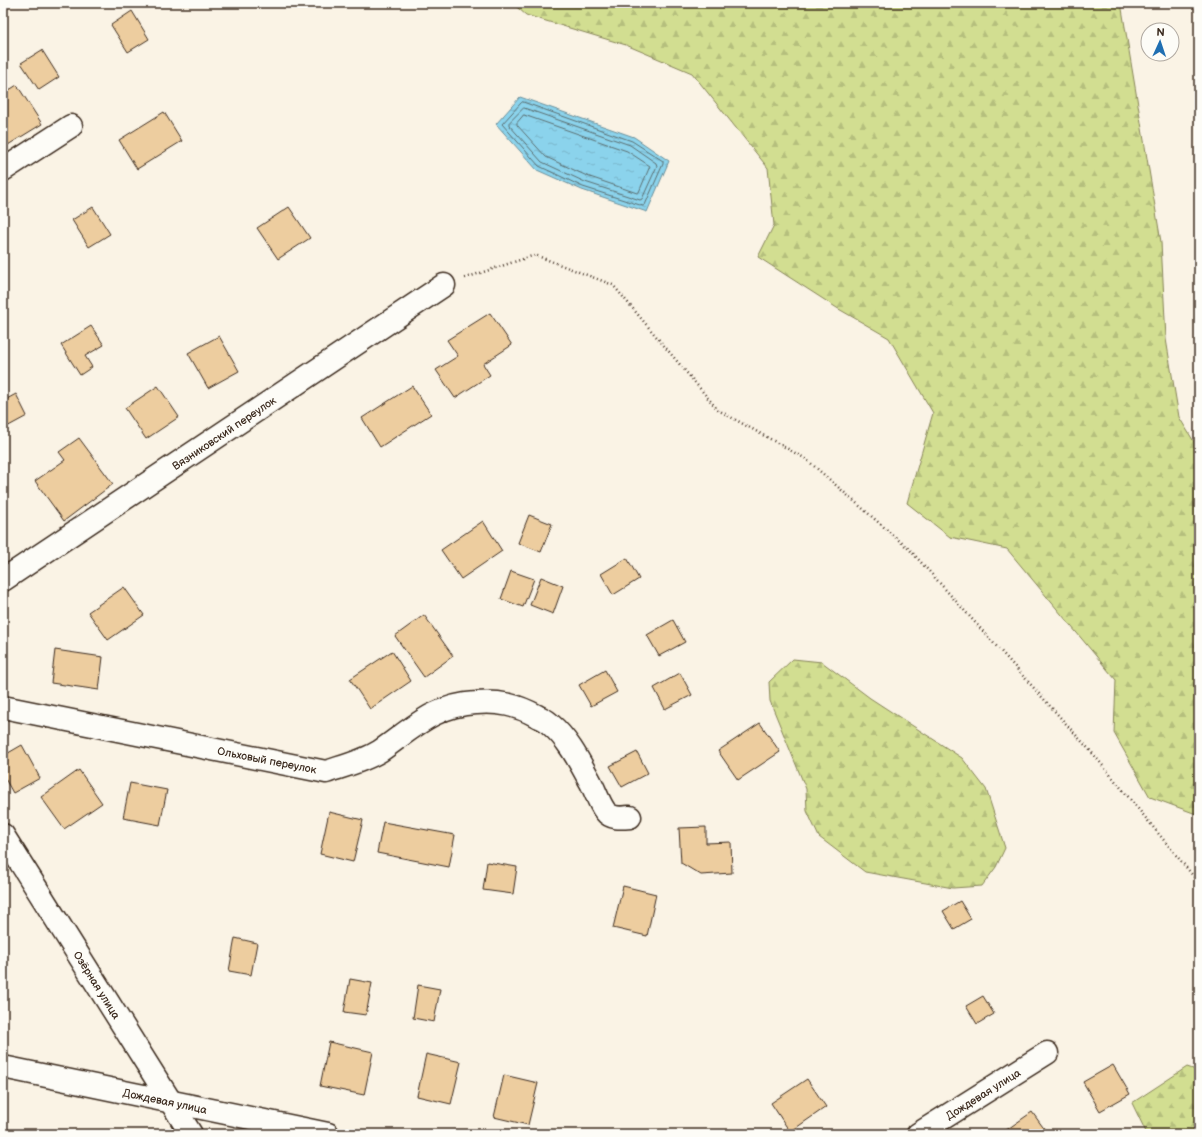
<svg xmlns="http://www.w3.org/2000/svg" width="1202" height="1137" viewBox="0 0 1202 1137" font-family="'Balsamiq Sans',sans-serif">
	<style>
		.forest { fill: url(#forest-firs); stroke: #868458 }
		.water { fill: url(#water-ripples); stroke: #6b8f9a }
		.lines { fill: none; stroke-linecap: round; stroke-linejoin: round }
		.shore { stroke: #5b6e70; stroke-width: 1 }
		.building { fill: #edcd9f; stroke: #3b2a1e }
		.street-casing { stroke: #3b2a1e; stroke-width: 25 }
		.path { stroke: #3b2a1e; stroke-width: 2.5; stroke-dasharray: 1 3; stroke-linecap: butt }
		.street { stroke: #fdfcf7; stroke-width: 22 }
		.labels { text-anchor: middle; stroke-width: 4; stroke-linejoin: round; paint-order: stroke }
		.street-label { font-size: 11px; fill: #3b2a1e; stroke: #fdfcf7 }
	</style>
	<defs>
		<pattern id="forest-firs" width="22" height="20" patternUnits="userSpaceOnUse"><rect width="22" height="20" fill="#d2de91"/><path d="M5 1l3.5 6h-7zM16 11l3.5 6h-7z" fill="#b5bf7d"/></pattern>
		<pattern id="water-ripples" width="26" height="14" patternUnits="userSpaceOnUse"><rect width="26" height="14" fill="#8bd3ec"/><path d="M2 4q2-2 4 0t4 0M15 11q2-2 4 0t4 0" fill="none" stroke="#79b5ca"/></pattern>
	</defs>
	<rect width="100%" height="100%" fill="#faf3e5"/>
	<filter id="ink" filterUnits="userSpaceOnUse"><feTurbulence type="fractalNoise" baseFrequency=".025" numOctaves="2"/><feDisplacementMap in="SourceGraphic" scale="8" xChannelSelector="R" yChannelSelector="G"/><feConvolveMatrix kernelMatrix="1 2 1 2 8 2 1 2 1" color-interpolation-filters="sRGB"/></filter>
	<g filter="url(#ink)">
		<!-- forest -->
		<g class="forest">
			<path d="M512,3H1121L1161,242L1166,339L1179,417L1199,450V815L1150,797L1114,733L1116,680L1007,549L950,537L907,503L933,413L889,338L837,308L758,257L774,225L768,168L692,73L626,45L526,15Z"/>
			<path d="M793,659L822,662L870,698L962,758L986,789L1005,848L996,867L982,886L953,888L865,872L819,837L807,811L806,789L770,701L769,682Z"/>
			<path d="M1187,1067L1199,1071V1134H1147L1132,1103Z"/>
		</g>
		<!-- water -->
		<path class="water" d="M520,97L634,137L669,161L647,212L582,190L537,170L496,124Z"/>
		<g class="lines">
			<!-- shore -->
			<g class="shore">
				<path d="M523,102L632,141L663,161V164L645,205L643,206L583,187L539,166L502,124L521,103Z"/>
				<path d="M524,108L630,145L656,163L657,166L642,199L640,200L585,182L542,162L509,125V123Z"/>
				<path d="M524,115L627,151L650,166L639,192L637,193L587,176L546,157L517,125V123Z"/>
			</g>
		</g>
		<!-- building -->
		<g class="building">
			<path d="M132,11L149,39L128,52L111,25Z"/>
			<path d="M42,50L59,77L39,90L21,63Z"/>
			<path d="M17,85L42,124L3,148V94Z"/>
			<path d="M164,112L182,141L137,169L119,140Z"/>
			<path d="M93,207L110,234L89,247L72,220Z"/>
			<path d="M289,207L310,238L278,259L257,228Z"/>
			<path d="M490,313L512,345L483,364L490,375L455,398L436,370L458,356L447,340Z"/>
			<path d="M91,326L104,345L85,356L92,367L80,375L61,345Z"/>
			<path d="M219,336L239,371L208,388L188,353Z"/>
			<path d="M158,386L179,417L146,439L125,408Z"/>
			<path d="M412,386L431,414L380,447L362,418Z"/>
			<path d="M16,394L27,416L3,429V401Z"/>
			<path d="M79,438L113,484L64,521L35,481L65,460L59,452Z"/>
			<path d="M529,515L552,524L541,552L518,543Z"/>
			<path d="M483,521L502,551L461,579L441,550Z"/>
			<path d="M627,558L639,579L613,595L601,574Z"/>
			<path d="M511,571L534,579L523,607L501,599Z"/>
			<path d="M541,577L563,586L553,614L530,605Z"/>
			<path d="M124,587L144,615L108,640L88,612Z"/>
			<path d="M424,615L453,656L424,677L395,636Z"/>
			<path d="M673,620L685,642L659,656L647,635Z"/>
			<path d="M55,650L103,657L99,690L51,683Z"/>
			<path d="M392,651L411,681L370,709L350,679Z"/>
			<path d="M605,670L617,692L591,706L579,685Z"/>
			<path d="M680,673L692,695L665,709L654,688Z"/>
			<path d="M760,723L780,752L738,780L718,751Z"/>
			<path d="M22,745L40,778L13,793L3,775V756Z"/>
			<path d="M637,752L648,773L622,787L610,766Z"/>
			<path d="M79,770L102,803L64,829L41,797Z"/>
			<path d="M130,783L167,790L160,825L123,818Z"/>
			<path d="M329,812L363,820L353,862L320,854Z"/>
			<path d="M383,822L455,835L449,867L377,853Z"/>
			<path d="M706,827V843L731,842L732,873L701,875L681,863L679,828Z"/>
			<path d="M487,862L517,867L513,894L483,890Z"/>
			<path d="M623,886L656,894L647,936L613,928Z"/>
			<path d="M960,901L971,919L954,929L943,911Z"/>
			<path d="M235,938L257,943L251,975L229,971Z"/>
			<path d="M350,979L372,983L366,1015L344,1012Z"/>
			<path d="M418,985L440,989L434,1022L413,1018Z"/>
			<path d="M983,996L994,1014L977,1024L966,1006Z"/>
			<path d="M329,1042L373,1052L364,1095L320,1086Z"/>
			<path d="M426,1054L461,1062L451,1104L417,1096Z"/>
			<path d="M1113,1065L1130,1094L1100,1111L1083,1082Z"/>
			<path d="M504,1075L538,1083L528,1125L494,1117Z"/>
			<path d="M807,1079L826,1107L790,1132L771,1103Z"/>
			<path d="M1032,1112L1048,1134H1003L1002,1133Z"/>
		</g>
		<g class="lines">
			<defs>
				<g id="street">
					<path d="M3,170L71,126"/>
					<path d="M3,580L444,285"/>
					<path d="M3,707L326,772C344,766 364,761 380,751C412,729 434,705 476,703C499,701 517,705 537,716C541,718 547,720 550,724C568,739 579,761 590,781C595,790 599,803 605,811C611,819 621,818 630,817"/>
					<path d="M3,835L191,1134"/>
					<path d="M3,1067L328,1134"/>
					<path d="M918,1134L1047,1053"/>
				</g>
			</defs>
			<!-- street casing -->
			<use href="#street" class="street-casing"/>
			<!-- path -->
			<path class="path" d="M465,278L535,255L613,285L718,410L806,459L910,550L1094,755L1199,883"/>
			<!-- street -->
			<use href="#street" class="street"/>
		</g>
	</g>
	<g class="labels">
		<!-- street labels -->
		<g class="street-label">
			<text transform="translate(224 433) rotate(-34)" y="4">Вязниковский переулок</text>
			<text transform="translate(267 760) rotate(11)" y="4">Ольховый переулок</text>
			<text transform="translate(97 985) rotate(58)" y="4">Озёрная улица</text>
			<text transform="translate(983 1094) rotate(-32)" y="4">Дождевая улица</text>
			<text transform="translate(165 1101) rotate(12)" y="4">Дождевая улица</text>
		</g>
	</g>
	<!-- margin -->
	<rect width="1202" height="1137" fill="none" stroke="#fdfcf7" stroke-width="16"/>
	<rect x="8" y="8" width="1186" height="1121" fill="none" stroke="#3b2a1e" stroke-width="1.5" filter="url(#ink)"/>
	<!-- north arrow -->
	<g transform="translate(1160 42) rotate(3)"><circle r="19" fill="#fdfcf7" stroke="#afa8a0"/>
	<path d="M0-3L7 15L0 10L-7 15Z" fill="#1f6fb2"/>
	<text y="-6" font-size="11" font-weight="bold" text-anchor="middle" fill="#3b2a1e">N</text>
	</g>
</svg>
